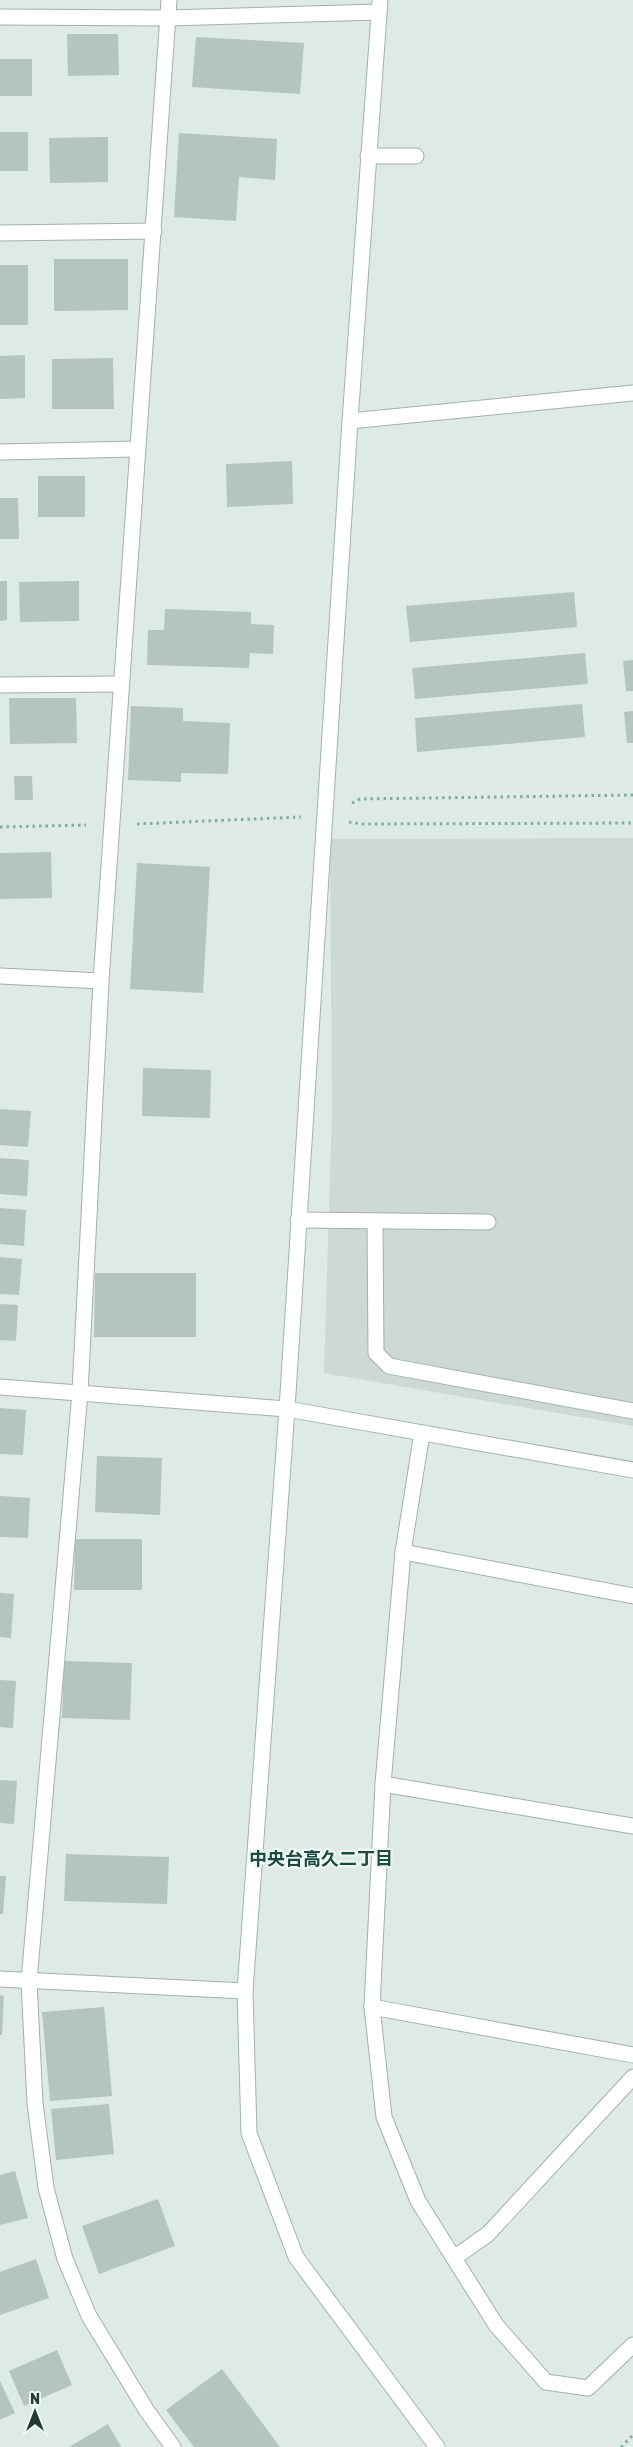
<svg xmlns="http://www.w3.org/2000/svg" width="633" height="2447" viewBox="0 0 633 2447" font-family="Rubik,'Noto Sans JP',sans-serif">
	<style>
		.built { fill: #cdd9d4 }
		.building { fill: #b4c4be }
		.lines { fill: none; stroke-linecap: round; stroke-linejoin: round }
		.lane-casing { stroke: #a1b1ac; stroke-width: 17 }
		.street-casing { stroke: #a1b1ac; stroke-width: 17 }
		.secondary-casing { stroke: #9eb5ae; stroke-width: 17 }
		.path { stroke: #7fada1; stroke-width: 3; stroke-dasharray: 2.5 4; stroke-linecap: butt }
		.lane { stroke: #fff; stroke-width: 15 }
		.street { stroke: #fff; stroke-width: 15 }
		.secondary { stroke: #fff; stroke-width: 15 }
		.labels { text-anchor: middle; stroke-width: 4.5; stroke-linejoin: round; paint-order: stroke }
		.neighbourhood-label { font-size: 18px; font-weight: bold; fill: #1d4a42; stroke: #eff7f3 }
	</style>
	<rect width="100%" height="100%" fill="#deeae5"/>
	<!-- built -->
	<path class="built" d="M633,838V1426L324,1373L332,1112L330,839Z"/>
	<!-- building -->
	<g class="building">
		<path d="M67,34H118L119,75L68,76Z"/>
		<path d="M196,37L304,43L300,94L192,87Z"/>
		<rect x="0" y="59" width="32" height="37"/>
		<rect x="0" y="132" width="28" height="39"/>
		<path d="M179,133L277,139L275,180L239,177L236,221L174,217Z"/>
		<path d="M108,137V182L50,183L49,138Z"/>
		<path d="M54,259H128V310L54,311Z"/>
		<rect x="0" y="265" width="28" height="60"/>
		<path d="M25,355V398L0,399V356Z"/>
		<path d="M113,358L114,409H52V359Z"/>
		<path d="M292,461L293,504L227,507L226,464Z"/>
		<rect x="38" y="476" width="47" height="41"/>
		<path d="M0,498H18L19,539H0Z"/>
		<path d="M0,581H7V620L0,621Z"/>
		<path d="M79,581V621L20,622L19,582Z"/>
		<path d="M574,592L577,627L410,642L406,606Z"/>
		<path d="M165,609L251,612V624L274,625L273,654L250,653L249,668L147,665L148,630H164Z"/>
		<path d="M585,653L588,684L415,699L412,668Z"/>
		<path d="M633,660V691H626L623,661Z"/>
		<path d="M9,698H76L77,743L10,744Z"/>
		<path d="M582,704L585,737L417,752L415,718Z"/>
		<path d="M131,706L183,708V721L230,723L228,774L181,773V782L128,780Z"/>
		<path d="M633,711V743H627L624,712Z"/>
		<path d="M14,776H32L33,800H15Z"/>
		<path d="M51,852L52,898L0,899V853Z"/>
		<path d="M137,863L210,867L203,993L130,989Z"/>
		<path d="M143,1068L211,1070L210,1118L142,1116Z"/>
		<path d="M0,1109L31,1111L28,1147L0,1145Z"/>
		<path d="M0,1158L29,1160L27,1196L0,1194Z"/>
		<path d="M0,1208L26,1210L24,1246L0,1244Z"/>
		<path d="M0,1257L22,1259L19,1295L0,1294Z"/>
		<path d="M95,1273H196V1337H94Z"/>
		<path d="M0,1304L18,1305L16,1341L0,1340Z"/>
		<path d="M0,1408L26,1410L23,1455L0,1454Z"/>
		<path d="M97,1456L162,1458L160,1515L95,1512Z"/>
		<path d="M0,1496L30,1498L28,1538L0,1537Z"/>
		<path d="M75,1539H142V1590H74Z"/>
		<path d="M0,1593L14,1594L11,1638L0,1637Z"/>
		<path d="M64,1661L132,1663L130,1720L62,1718Z"/>
		<path d="M0,1680L16,1681L13,1728L0,1727Z"/>
		<path d="M0,1780L17,1781L14,1824L0,1823Z"/>
		<path d="M66,1854L169,1857L167,1904L64,1901Z"/>
		<path d="M0,1876H6L3,1914H0Z"/>
		<path d="M0,1995L4,1996L2,2035H0Z"/>
		<path d="M104,2007L112,2096L50,2101L42,2012Z"/>
		<path d="M109,2104L114,2154L56,2160L51,2109Z"/>
		<path d="M15,2171L28,2218L0,2225V2175Z"/>
		<path d="M158,2199L175,2246L99,2274L82,2226Z"/>
		<path d="M36,2259L49,2298L0,2315V2272Z"/>
		<path d="M57,2350L72,2385L24,2406L9,2371Z"/>
		<path d="M222,2369L280,2447H194L166,2410Z"/>
		<path d="M0,2381L15,2413L0,2420Z"/>
		<path d="M108,2424L121,2447H69Z"/>
	</g>
	<g class="lines">
		<defs>
			<g id="lane">
				<path d="M368,156H416"/>
				<path d="M350,421L633,393"/>
				<path d="M298,1220L488,1222"/>
				<path d="M375,1222L376,1353L389,1366L633,1411"/>
			</g>
			<g id="street">
				<path d="M169,0L101,981L80,1392L29,1981L35,2103L46,2188L65,2259L89,2316L147,2411L173,2447"/>
				<path d="M0,17L168,18L379,12"/>
				<path d="M0,233L154,231"/>
				<path d="M0,452L137,449"/>
				<path d="M0,685L120,684"/>
				<path d="M0,976L101,981"/>
				<path d="M0,1387L287,1409L633,1470"/>
				<path d="M422,1433L403,1552L383,1784L372,2007L384,2117L418,2201L496,2325L546,2382L588,2388L633,2345"/>
				<path d="M403,1552L633,1596"/>
				<path d="M383,1784L633,1826"/>
				<path d="M0,1979L245,1991"/>
				<path d="M372,2007L633,2055"/>
				<path d="M454,2258L488,2234L633,2077"/>
			</g>
			<path id="secondary" d="M380,0L350,421L287,1409L245,1991L249,2133L296,2257L437,2447"/>
		</defs>
		<!-- lane casing -->
		<use href="#lane" class="lane-casing"/>
		<!-- street casing -->
		<use href="#street" class="street-casing"/>
		<!-- secondary casing -->
		<use href="#secondary" class="secondary-casing"/>
		<!-- path -->
		<g class="path">
			<path d="M352,803L360,799L633,795"/>
			<path d="M349,822L362,824L633,823"/>
			<path d="M137,824L301,817"/>
			<path d="M0,827L86,825"/>
			<path d="M621,2447L633,2435"/>
		</g>
		<!-- lane -->
		<use href="#lane" class="lane"/>
		<!-- street -->
		<use href="#street" class="street"/>
		<!-- secondary -->
		<use href="#secondary" class="secondary"/>
	</g>
	<g class="labels">
		<!-- neighbourhood labels -->
		<g class="neighbourhood-label">
			<text x="321" y="1865">中央台高久二丁目</text>
		</g>
	</g>
	<!-- north arrow -->
	<g transform="translate(35 2412)" stroke="#eff7f3" stroke-width="4" paint-order="stroke">
	<path d="M0-4L9 19L0 12L-9 19Z" fill="#203934"/>
	<text y="-8" font-size="14" font-weight="bold" text-anchor="middle" fill="#203934">N</text>
	</g>
</svg>
